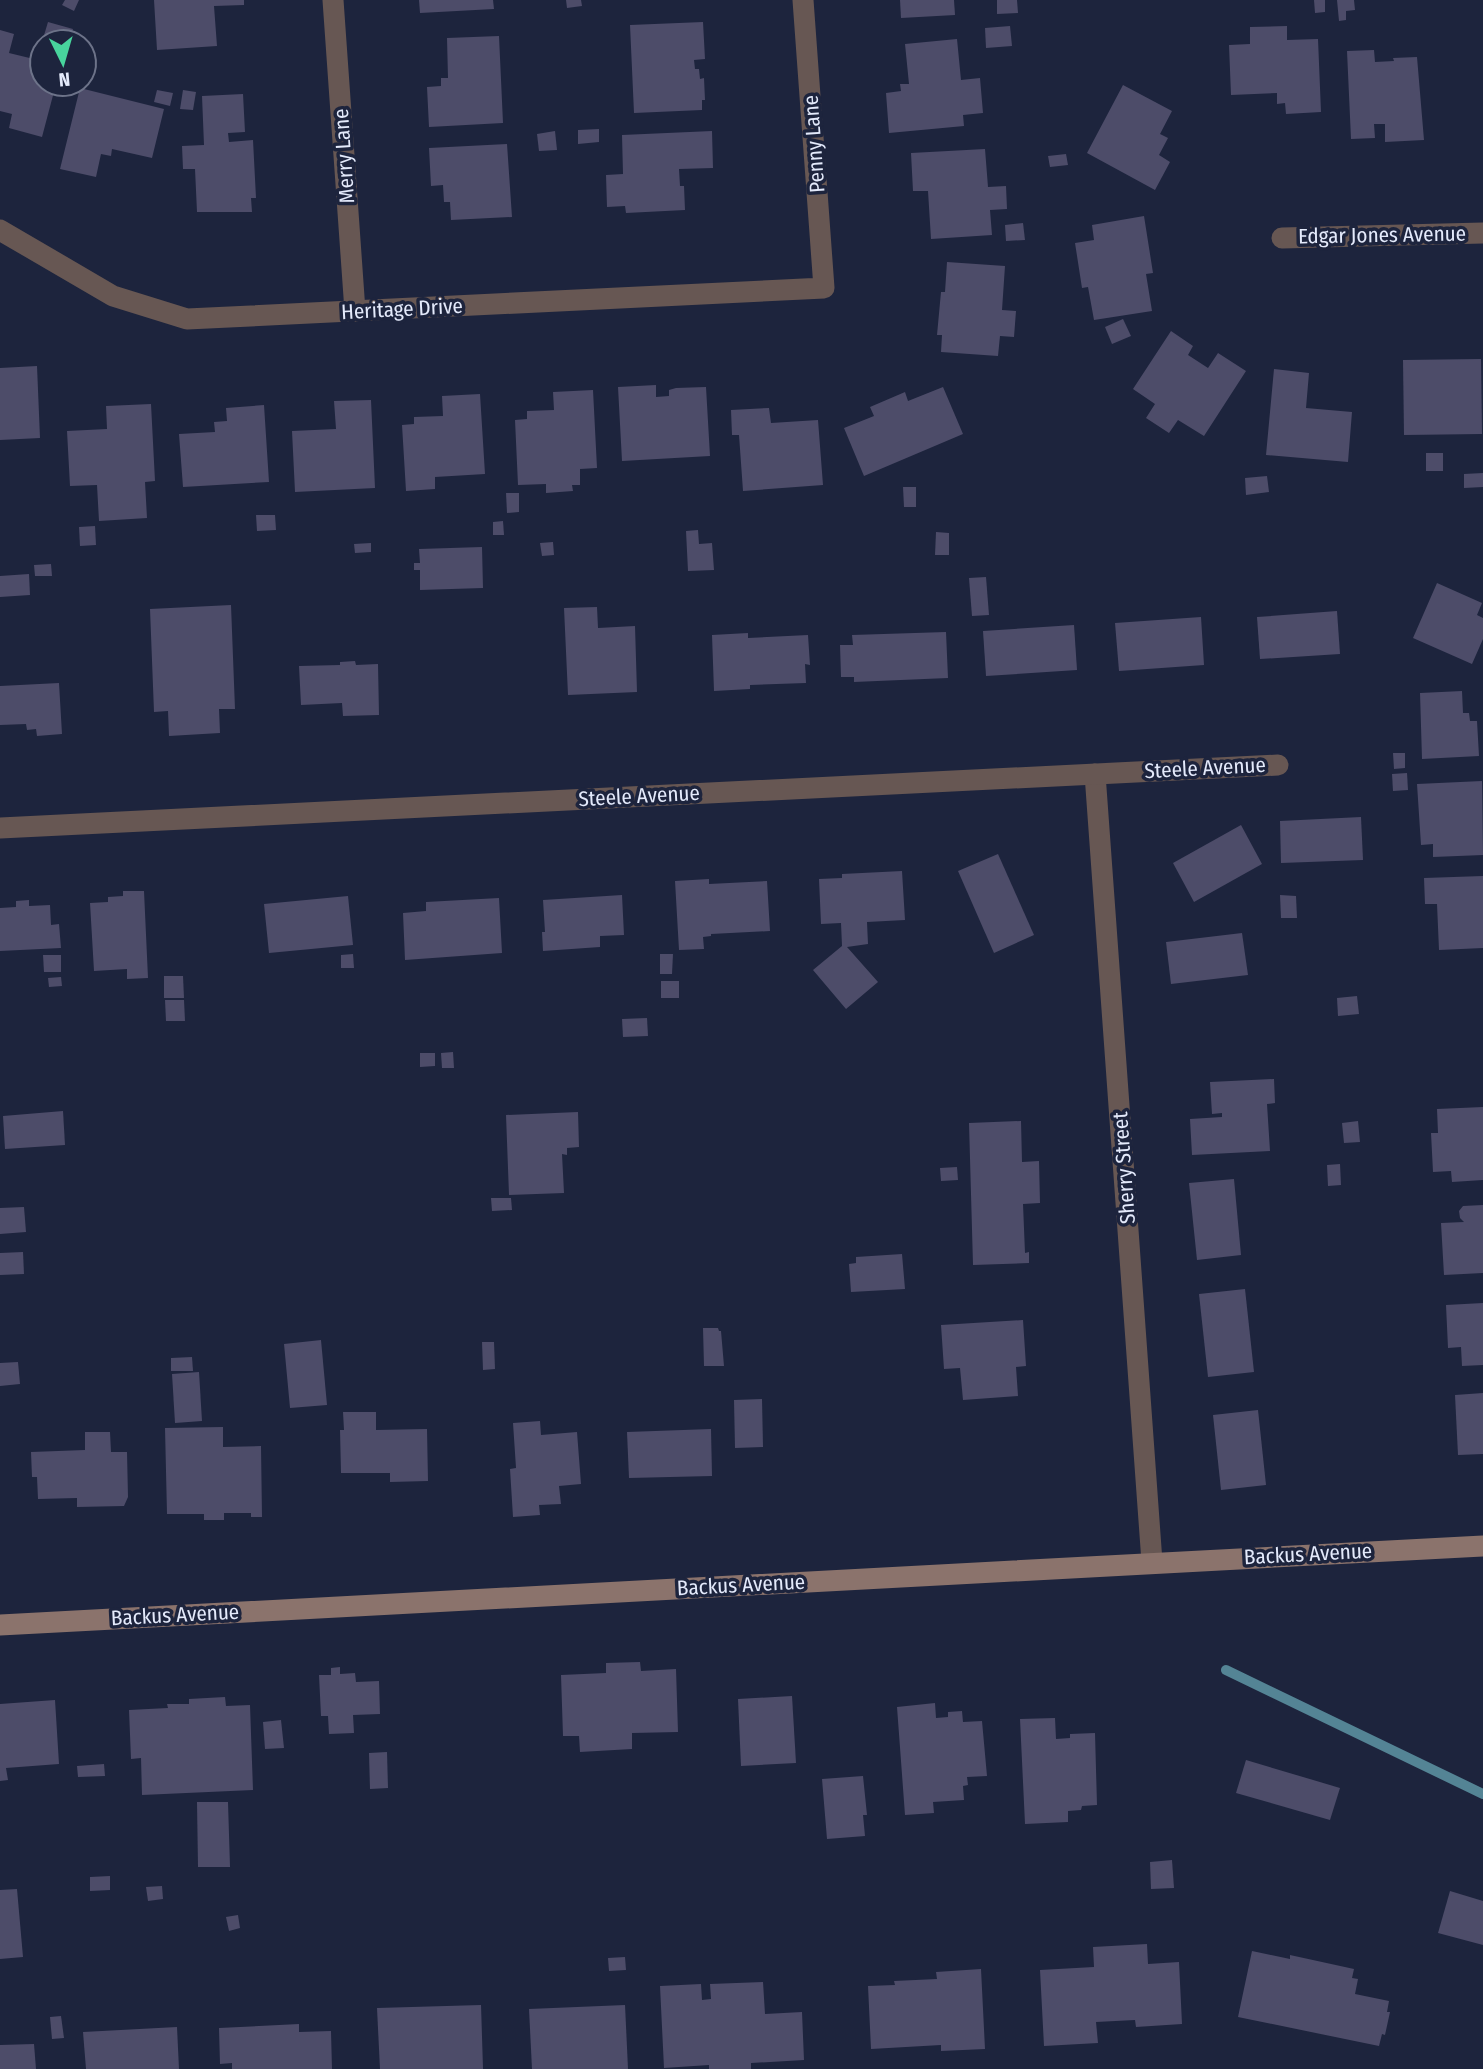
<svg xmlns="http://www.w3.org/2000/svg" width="1483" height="2069" viewBox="0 0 1483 2069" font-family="'Fira Sans Condensed',sans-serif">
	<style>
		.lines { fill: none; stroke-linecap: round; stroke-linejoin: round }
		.stream { stroke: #548495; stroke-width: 10 }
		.building { fill: #4d4c69 }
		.street { stroke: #675753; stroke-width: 21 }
		.secondary { stroke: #8b736c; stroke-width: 21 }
		.labels { text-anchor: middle; stroke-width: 7; stroke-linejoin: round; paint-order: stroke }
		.street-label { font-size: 21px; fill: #e4eafb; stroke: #1d243d }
	</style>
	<rect width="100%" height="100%" fill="#1d243d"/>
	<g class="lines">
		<!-- stream -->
		<path class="stream" d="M1226,1670L1483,1794"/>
	</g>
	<!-- building -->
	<g class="building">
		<path d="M65,0H79L74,11L62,5Z"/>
		<path d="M154,0H244V5L214,6L217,46L157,50Z"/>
		<path d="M419,0H493L494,9L420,13Z"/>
		<path d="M566,0H581L582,6L567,8Z"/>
		<path d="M900,0H954L955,15L901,18Z"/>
		<path d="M997,0H1017L1018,13L997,14Z"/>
		<path d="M1314,0H1325V12L1315,13Z"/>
		<path d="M1337,0H1354L1355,10L1346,11V20L1339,21Z"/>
		<path d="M48,22L73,29L70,42H42Z"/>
		<path d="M703,22L705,59L694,60L695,69H699L700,79L704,78L705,100H702V110L634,113L630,25Z"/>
		<path d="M1010,26L1012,46L986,48L985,28Z"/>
		<path d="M1287,26V40L1318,39L1321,112L1286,114L1285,103L1277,104V93L1231,95L1229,45L1250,44V27Z"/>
		<path d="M0,30L14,34L9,53L42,61V84H56L42,137L9,128L12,114L0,111Z"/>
		<path d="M499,36L503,123L429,127L427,87L441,86V78H448L447,38Z"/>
		<path d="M957,39L961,80L980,78L983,113L963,115L964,126L889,133L886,93L901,91L900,84H909L905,44Z"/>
		<path d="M1374,50L1375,62L1394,61L1393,58L1417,57L1424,140L1385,142V124H1374L1375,138L1351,139L1347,51Z"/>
		<path d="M1123,85L1172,111L1160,134L1168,138L1159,155L1170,162L1155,190L1087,153Z"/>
		<path d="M80,88L164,109L152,158L112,149L111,156L101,154L96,177L60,169Z"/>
		<path d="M157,90L173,93L170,106L154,102Z"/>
		<path d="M183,90L196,92L193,110L180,109Z"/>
		<path d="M243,94L245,132L228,133L229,142L253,140L256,198H251L252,212H197L195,169H183L182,146L204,145L202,96Z"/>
		<path d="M599,129V142L578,144V130Z"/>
		<path d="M555,131L557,150L539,151L537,134Z"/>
		<path d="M712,131L713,168L679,169L680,186H684L685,210L626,213L625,206L607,207L606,175L623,174L622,135Z"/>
		<path d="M507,144L512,217L451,220L450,202H444L443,185L431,186L429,148Z"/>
		<path d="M985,149L988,187L1006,186L1007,209L990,210L992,235L931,239L928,191H913L911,153Z"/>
		<path d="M1066,154L1068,165L1050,167L1048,156Z"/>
		<path d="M1144,216L1153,273L1146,274L1152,311L1094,320L1088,287L1082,288L1075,243L1094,240L1092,225Z"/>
		<path d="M1023,223L1025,240L1006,241L1005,225Z"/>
		<path d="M947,262L1005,266L1002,310L1016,311L1014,337L1000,336L998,356L941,352L942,335H937L941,292H945Z"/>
		<path d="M1123,319L1131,336L1112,344L1105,327Z"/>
		<path d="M1171,331L1193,346L1188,355L1208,368L1218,353L1246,371L1204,436L1178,420L1169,433L1146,418L1155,404L1133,389Z"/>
		<path d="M1481,359L1482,434L1404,435L1403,360Z"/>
		<path d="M37,366L40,438L0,440V368Z"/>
		<path d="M1274,369L1309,373L1306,408L1352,412L1348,462L1266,455Z"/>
		<path d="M656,385V397L669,396V390L676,388L706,387L710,456L622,461L618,387Z"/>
		<path d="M943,387L963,434L864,476L844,428L874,416L870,407L905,392L908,401Z"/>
		<path d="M593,390L597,468L580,469V485H572L573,491L546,493V484L518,485L515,420L527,419V411L554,410L553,392Z"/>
		<path d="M480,394L485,474L435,477V489L406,491L402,425L414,424V417L443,416L442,396Z"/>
		<path d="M371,400L375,488L295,492L292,431L336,429L334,401Z"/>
		<path d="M151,404L155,481L145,482L147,518L99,521L97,485L70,486L67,431L107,429L106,406Z"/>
		<path d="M264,405L269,482L183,487L179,434L215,432L214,422L227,421L226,408Z"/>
		<path d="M769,408L771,423L818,420L823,485L743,491L739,435H732L731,410Z"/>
		<rect x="1426" y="453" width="17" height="18"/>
		<path d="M1483,473V487L1464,488V474Z"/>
		<path d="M1267,476L1269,492L1246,495L1245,478Z"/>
		<path d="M903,487H916V507H904Z"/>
		<path d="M506,493H519V512L507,513Z"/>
		<path d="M256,515H275L276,530L257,531Z"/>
		<path d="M503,521L504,535H493V522Z"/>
		<path d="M95,526L96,545L80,546L79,527Z"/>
		<path d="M698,530L699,544L712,543L714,570L688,571L686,531Z"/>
		<path d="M936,532L949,533V555H935Z"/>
		<path d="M553,542L554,555L542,556L540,543Z"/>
		<path d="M371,543V552L355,553L354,544Z"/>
		<path d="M482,547L483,588L420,590V570H414V563H420L419,549Z"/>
		<path d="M51,564L52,576H35L34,565Z"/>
		<path d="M29,574L30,595L0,597V576Z"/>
		<path d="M986,577L989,615L972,616L969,578Z"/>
		<path d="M1437,583L1482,603L1477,615L1483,618V639L1472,664L1413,638Z"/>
		<path d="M231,605L235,709H219L220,733L169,736L168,711L154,712L150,609Z"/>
		<path d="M597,607L598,628L635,626L637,692L568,695L564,608Z"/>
		<path d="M1337,611L1340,654L1260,659L1257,617Z"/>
		<path d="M1201,617L1204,665L1119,671L1115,623Z"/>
		<path d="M1074,625L1077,670L986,676L983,631Z"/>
		<path d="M946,632L948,678L854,682V677H841L840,645H853L852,635Z"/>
		<path d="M748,633V638L808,635L810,665L805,664L806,683L750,685V689L714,691L712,635Z"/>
		<path d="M355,661L356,665L378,664L379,715L343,716L342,703L301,705L299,666L340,665V662Z"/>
		<path d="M59,683L62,734L37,736L36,729L27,730L26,724L0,725V686Z"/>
		<path d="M1462,691L1463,713H1469L1470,721H1477L1479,756L1422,759L1420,693Z"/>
		<path d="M1393,753H1405V768L1394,769Z"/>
		<path d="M1407,773L1408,790L1393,791L1392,774Z"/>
		<path d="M1482,781L1483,855L1433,857V844L1421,845L1417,784Z"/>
		<path d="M1361,817L1363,860L1281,863L1280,821Z"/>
		<path d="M1241,825L1262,864L1194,902L1173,863Z"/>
		<path d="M998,854L1034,935L994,953L958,871Z"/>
		<path d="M902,871L905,920L867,922L868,944L847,947L878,982L846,1009L813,970L842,946L841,923L821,924L819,879L842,878V874Z"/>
		<path d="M1483,876V948L1439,950L1437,904H1425L1424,878Z"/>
		<path d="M709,879V884L767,881L770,931L711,934V936L703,937L704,949L679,950L675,881Z"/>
		<path d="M123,891H144L148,978L127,979V969L94,971L90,903L108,902V897L123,896Z"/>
		<path d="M622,895L624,935L600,936V947L543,951L542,932H545L543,900Z"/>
		<path d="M1280,895L1296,896L1297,918H1281Z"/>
		<path d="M348,896L353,945L269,953L264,904Z"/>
		<path d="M499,898L502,953L405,960L403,913L426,911V902Z"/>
		<path d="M29,900V906L50,905L51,925L59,924L61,948L0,951V908L16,907V901Z"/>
		<path d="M1242,933L1248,975L1171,984L1166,942Z"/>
		<path d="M353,954L354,968H341V955Z"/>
		<path d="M660,954H673L672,974H660Z"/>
		<path d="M43,955H61V972H44Z"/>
		<path d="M164,976H183L184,998H164Z"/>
		<path d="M61,977L62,986L49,987L48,978Z"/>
		<rect x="661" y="981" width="18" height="17"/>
		<path d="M1357,996L1359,1014L1338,1016L1337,998Z"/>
		<path d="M165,1000H184L185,1021H166Z"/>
		<path d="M647,1018L648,1036L623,1037L622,1019Z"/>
		<path d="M453,1052L454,1068H442L441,1053Z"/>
		<path d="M420,1053H435V1066L420,1067Z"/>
		<path d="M1274,1079L1275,1103L1267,1104L1270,1151L1192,1155L1190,1119L1222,1117V1113L1212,1114L1210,1082Z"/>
		<path d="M1483,1107V1180L1452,1182L1451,1171L1433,1172L1431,1133H1438L1437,1109Z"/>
		<path d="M63,1111L65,1145L5,1149L3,1116Z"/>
		<path d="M578,1112L579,1147L567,1148V1155L562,1154L564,1193L509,1195L506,1115Z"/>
		<path d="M1021,1121L1022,1162L1039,1161L1040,1203L1023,1204L1025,1253L1029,1252V1263L973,1265L969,1123Z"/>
		<path d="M1358,1121L1360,1142L1344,1143L1342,1123Z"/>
		<path d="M1340,1164L1341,1185L1328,1186L1327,1165Z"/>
		<path d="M957,1167L958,1180L941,1181L940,1168Z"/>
		<path d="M1234,1179L1241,1255L1197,1260L1189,1183Z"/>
		<path d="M491,1198H511L512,1210L492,1211Z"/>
		<path d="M1483,1205V1273L1444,1275L1441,1223L1464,1222L1460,1218L1459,1211L1463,1206Z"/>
		<path d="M24,1207L26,1232L0,1234V1208Z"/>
		<path d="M23,1252L24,1274L0,1275V1253Z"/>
		<path d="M902,1254L905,1289L851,1292L849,1264L856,1263V1257Z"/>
		<path d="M1245,1289L1254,1372L1208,1377L1199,1294Z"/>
		<path d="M1483,1303V1365L1462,1366L1461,1347L1448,1348L1446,1305Z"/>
		<path d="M1023,1320L1026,1366L1016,1367L1018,1396L963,1400L960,1368L944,1369L941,1325Z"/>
		<path d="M703,1328H718L719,1331H721L724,1366H704Z"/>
		<path d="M321,1340L327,1405L290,1408L284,1344Z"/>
		<path d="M482,1342H494L495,1369L483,1370Z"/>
		<path d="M192,1357L193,1371H171V1358Z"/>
		<path d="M18,1362L20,1384L0,1386V1363Z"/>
		<path d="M199,1372L202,1421L175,1423L172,1374Z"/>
		<path d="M1483,1393V1454L1458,1455L1455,1395Z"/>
		<path d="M762,1399L763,1447L735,1448L734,1400Z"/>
		<path d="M1258,1410L1266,1485L1221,1490L1213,1415Z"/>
		<path d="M343,1412H376V1430L427,1429L428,1481L390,1482V1473H341L340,1430H344Z"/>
		<path d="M540,1421L541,1435L577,1432L581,1484L559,1486L561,1504L539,1505L540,1515L513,1517L510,1469L516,1468L513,1423Z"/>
		<path d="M223,1427V1447L261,1446L262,1517H251V1513H224V1520H204V1514H167L165,1428Z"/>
		<path d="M711,1429L712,1476L629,1478L627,1432Z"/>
		<path d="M85,1432H110L111,1452H127L128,1497L124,1506L77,1507V1498L38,1499L37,1477H32L31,1452L85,1450Z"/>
		<path d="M640,1662L641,1671L676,1669L678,1732L632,1733V1749L580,1752L579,1736H563L561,1675L606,1673V1663Z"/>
		<path d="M340,1667V1674L355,1673L356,1682L379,1681L380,1714L353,1715L354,1733L329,1734L328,1716H321L319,1675H331V1668Z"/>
		<path d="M792,1696L796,1763L741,1766L738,1699Z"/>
		<path d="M225,1697L226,1706L250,1705L253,1790L142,1795L141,1758L131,1759L129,1710L168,1708L167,1704H189V1699Z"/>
		<path d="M55,1700L59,1764L6,1768L8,1780L0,1781V1704Z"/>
		<path d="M935,1703L936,1718L948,1717V1712L962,1711L963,1722L982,1721L987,1776L967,1777L968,1785L963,1786L964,1800L933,1802L934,1813L905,1815L897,1707Z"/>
		<path d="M1055,1718L1056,1739L1070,1738V1734L1095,1733L1097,1805L1082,1806L1081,1810L1068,1811V1822L1025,1824L1020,1719Z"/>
		<path d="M281,1720L284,1748L265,1749L263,1722Z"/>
		<path d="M387,1752L388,1788L370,1789L369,1753Z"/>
		<path d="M1246,1760L1340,1788L1330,1820L1236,1793Z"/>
		<path d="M104,1764L105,1776L78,1777L77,1766Z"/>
		<path d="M863,1776L867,1815H863L865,1836L827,1839L822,1779Z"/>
		<path d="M197,1802H228L230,1867H198Z"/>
		<path d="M1172,1860L1174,1888L1151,1889L1150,1862Z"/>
		<path d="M110,1876V1890L90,1891V1877Z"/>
		<path d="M162,1886L163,1899L148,1901L146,1887Z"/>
		<path d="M17,1889L23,1957L0,1959V1890Z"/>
		<path d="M1450,1891L1483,1901V1945L1438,1933Z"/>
		<path d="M238,1915L240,1928L229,1931L226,1917Z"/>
		<path d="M1147,1944L1148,1964L1179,1962L1182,2024L1136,2027L1135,2020L1096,2022L1098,2043L1044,2046L1040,1970L1094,1967L1093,1947Z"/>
		<path d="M1252,1951L1290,1959V1955L1354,1969L1352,1978L1358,1979L1355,1994L1389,2001L1387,2012H1390L1385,2035L1382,2034L1379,2046L1238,2017Z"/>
		<path d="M625,1957L626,1970L609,1971L608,1958Z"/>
		<path d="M981,1969L985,2049L941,2051V2045L871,2049L868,1986L895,1985L894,1981L937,1979L936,1972Z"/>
		<path d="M763,1982L765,2014L802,2012L804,2060L751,2063V2069H709V2065L664,2068L660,1986L701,1984L702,2000L711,1999L710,1984Z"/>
		<path d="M481,2005L483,2069H380L377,2008Z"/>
		<path d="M625,2005L628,2069H532L529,2009Z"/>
		<path d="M61,2016L64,2038L52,2039L50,2017Z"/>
		<path d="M299,2024V2032L331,2031L332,2069H232V2063L220,2064L219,2028Z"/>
		<path d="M177,2027L179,2069H86L83,2032Z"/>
		<path d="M34,2044L36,2069H0V2045Z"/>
	</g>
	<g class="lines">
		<!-- street -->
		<g class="street">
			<path d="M333,0L355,311"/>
			<path d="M0,230L113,296L187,319L824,288L803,0"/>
			<path d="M1282,238L1483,233"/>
			<path d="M1095,774L1152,1562"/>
			<path d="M0,828L1278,765"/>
		</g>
		<!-- secondary -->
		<path class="secondary" d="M0,1625L1483,1546"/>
	</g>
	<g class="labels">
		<!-- street labels -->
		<g class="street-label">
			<text transform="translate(814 144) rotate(-94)" y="7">Penny Lane</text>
			<text transform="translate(344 156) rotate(-94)" y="7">Merry Lane</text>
			<text transform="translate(1382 235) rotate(-1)" y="7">Edgar Jones Avenue</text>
			<text transform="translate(402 309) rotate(-3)" y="7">Heritage Drive</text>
			<text transform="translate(1205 768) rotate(-3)" y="7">Steele Avenue</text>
			<text transform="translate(639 796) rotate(-3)" y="7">Steele Avenue</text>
			<text transform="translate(1124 1168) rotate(-94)" y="7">Sherry Street</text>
			<text transform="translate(1308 1554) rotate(-3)" y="7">Backus Avenue</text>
			<text transform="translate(741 1585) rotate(-3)" y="7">Backus Avenue</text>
			<text transform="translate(175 1615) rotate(-3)" y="7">Backus Avenue</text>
		</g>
	</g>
	<!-- north arrow -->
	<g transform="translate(63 63) rotate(175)"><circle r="33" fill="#1d243d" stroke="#6d7389" stroke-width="2"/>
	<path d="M0-5L12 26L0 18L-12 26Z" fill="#48d49d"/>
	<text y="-10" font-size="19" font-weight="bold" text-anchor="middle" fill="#e4eafb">N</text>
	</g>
</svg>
